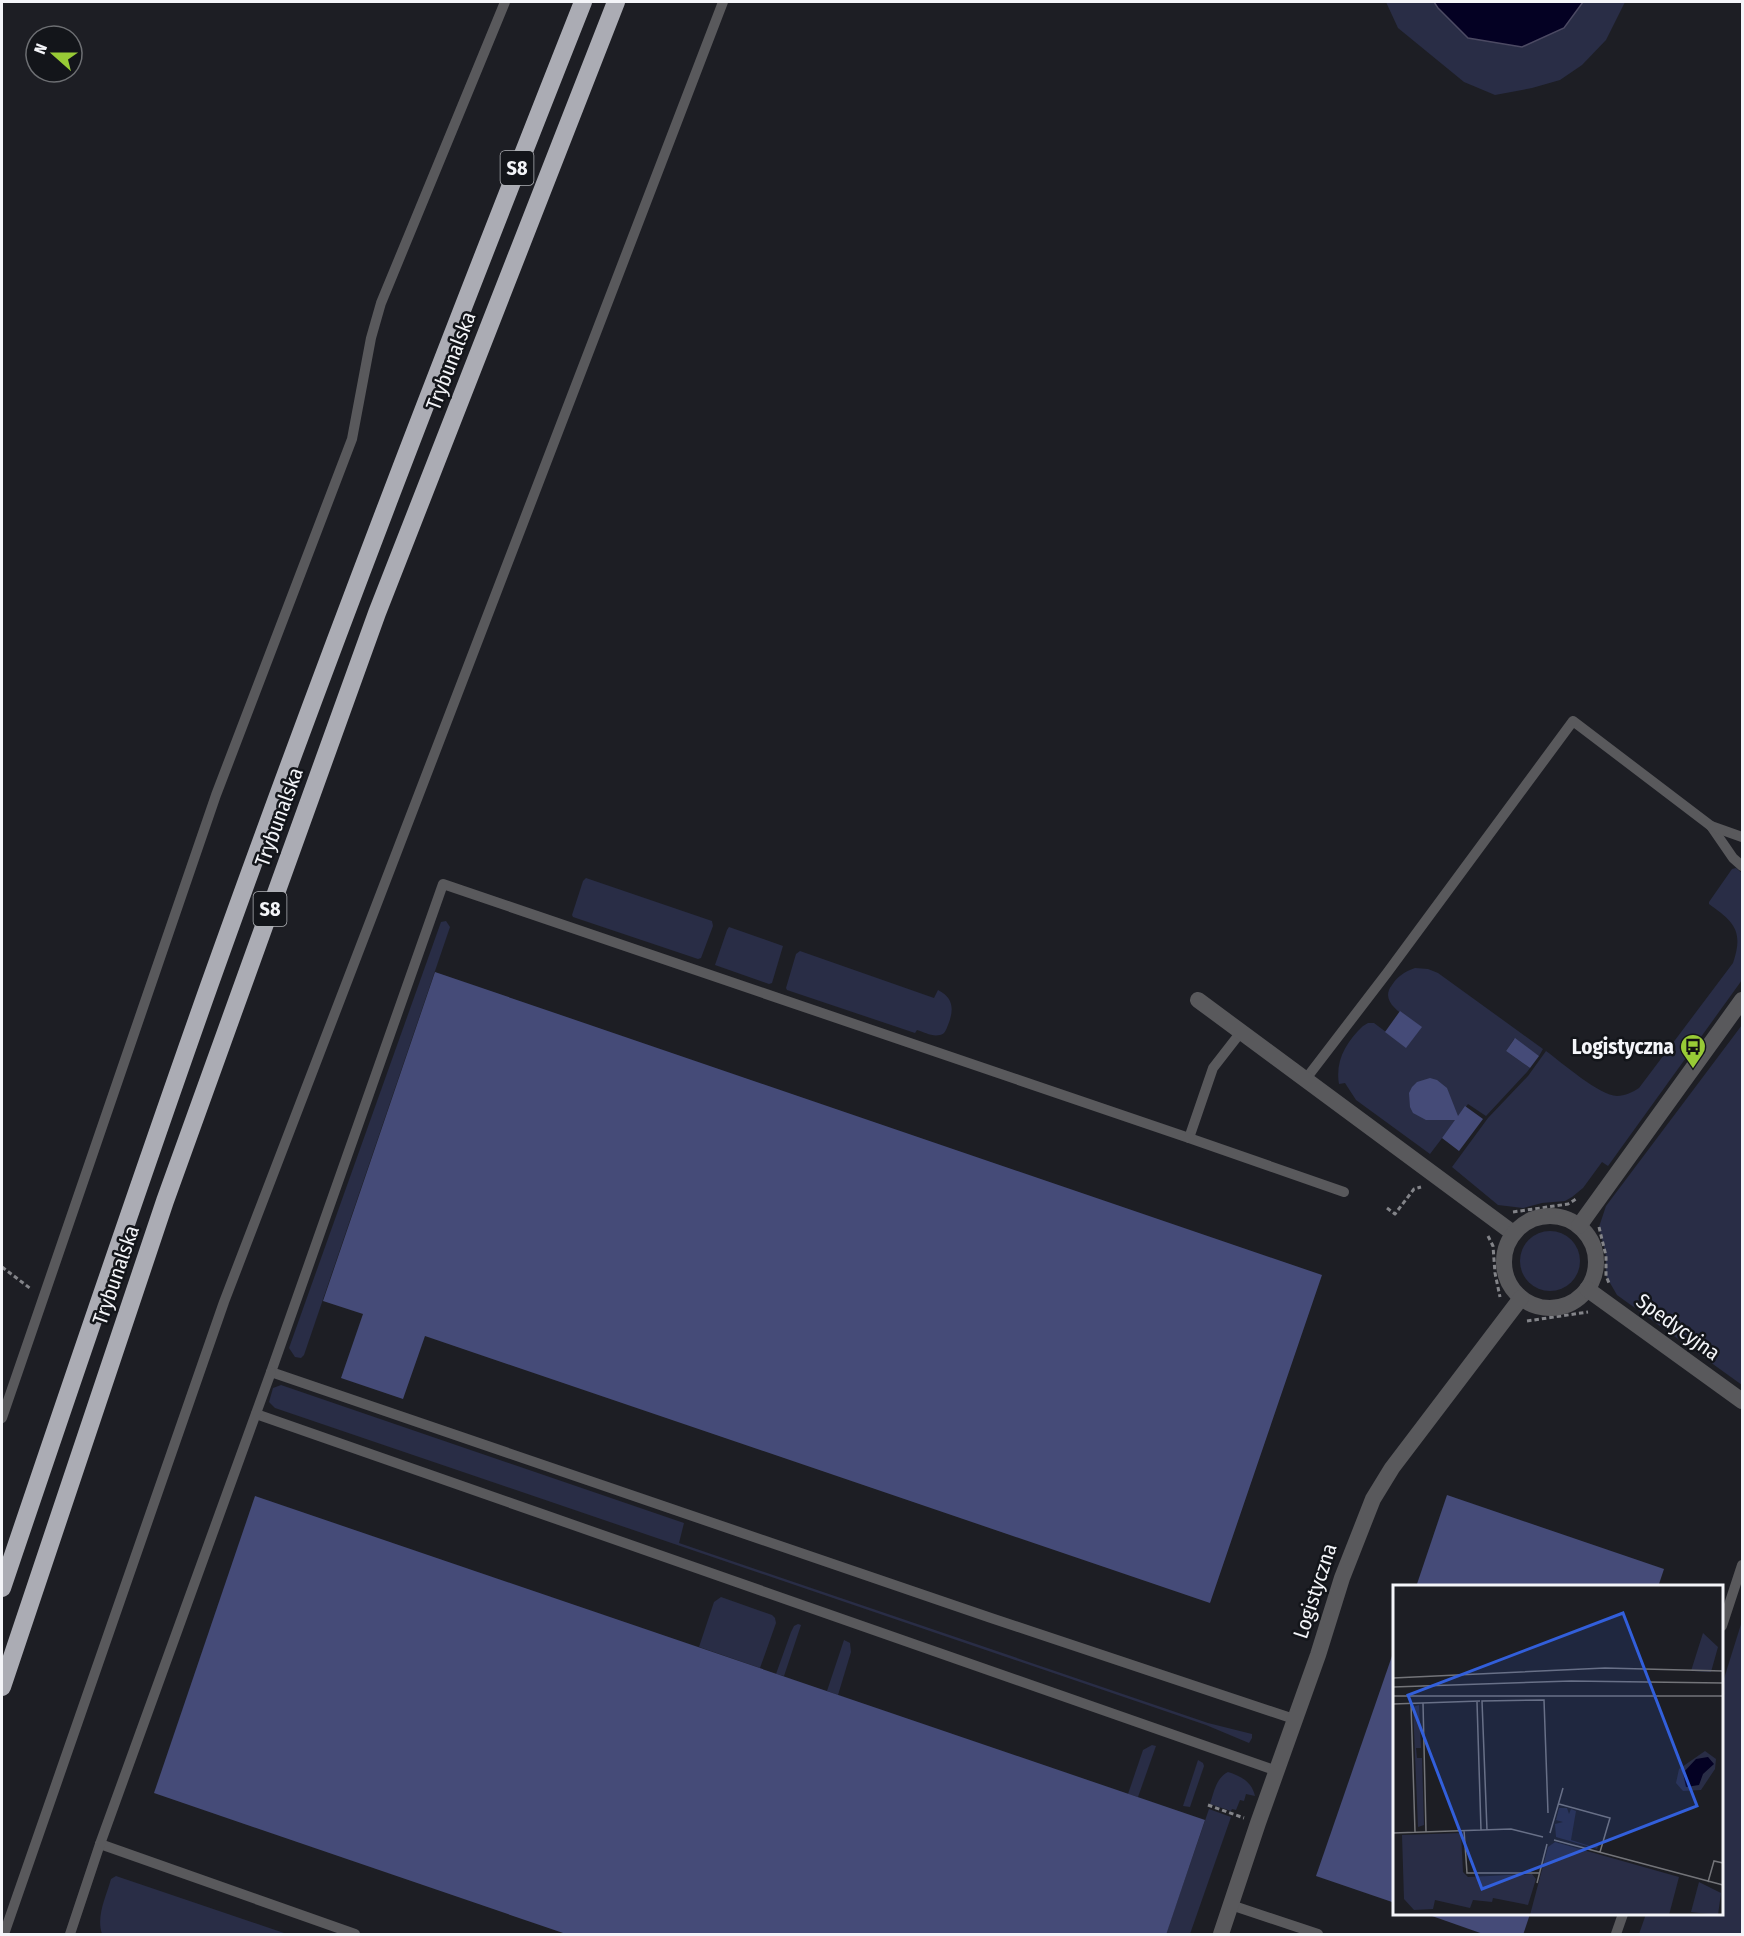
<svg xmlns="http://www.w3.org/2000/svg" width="1744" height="1936" viewBox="0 0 1744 1936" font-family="'Fira Sans Condensed',sans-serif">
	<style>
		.green { fill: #292d46 }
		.water { fill: #040123; stroke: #4c4a63; stroke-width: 1.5 }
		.building { fill: #454b78 }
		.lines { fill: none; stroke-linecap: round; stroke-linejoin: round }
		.path { stroke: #838489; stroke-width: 3; stroke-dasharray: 4.5 3; stroke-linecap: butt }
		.service { stroke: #59595c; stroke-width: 10 }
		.minor { stroke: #59595c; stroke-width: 16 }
		.motorway { stroke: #abacb4; stroke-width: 18 }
		.labels { text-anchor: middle; stroke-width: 5; stroke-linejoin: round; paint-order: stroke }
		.shield { fill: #13151a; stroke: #b0b2b6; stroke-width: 1.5 }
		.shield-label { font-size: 20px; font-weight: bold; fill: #f4f5f9 }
		.street-label { font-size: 21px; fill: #f4f5f9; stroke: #13151a }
		.poi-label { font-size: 21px; font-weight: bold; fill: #f4f5f9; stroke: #13151a; text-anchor: end }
		.inset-road { fill: none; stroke: #737479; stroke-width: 1.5 }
		.view { fill: #325fdb; fill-opacity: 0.15; stroke: #325fdb; stroke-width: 3 }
		.inset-edge { fill: none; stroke: #f4f5f9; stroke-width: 3 }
	</style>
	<rect width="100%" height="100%" fill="#1d1e24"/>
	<!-- green -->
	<g class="green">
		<path d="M1386,2H1625L1606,40L1582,65L1560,80L1532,88L1495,95L1464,82L1398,28Z"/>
		<path d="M1736,868L1742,873V980L1608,1166L1602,1162L1583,1188L1572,1197L1565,1201L1542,1203L1523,1208L1498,1205L1452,1167L1488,1118L1528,1076L1546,1051C1561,1062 1600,1096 1617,1096C1625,1096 1633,1092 1639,1088L1733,963C1744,931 1734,922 1709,904V902L1732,869Z"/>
		<path d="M586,878L712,921L713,926L701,958L698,959L573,917L572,915L583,881Z"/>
		<path d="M446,921L450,927L304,1355L301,1358L295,1357L289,1348L441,922Z"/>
		<path d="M729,927L783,946L772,983L769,984L715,965L727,930Z"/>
		<path d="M800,951L934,998L938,990C954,998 954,1010 948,1025C946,1030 945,1034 940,1035C932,1037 924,1032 917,1030L915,1033L787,990L786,988L796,954Z"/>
		<path d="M1415,968L1428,969L1438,973L1543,1049L1539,1056L1514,1039L1506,1051L1530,1068L1527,1072L1486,1116L1468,1104L1430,1154L1356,1100L1345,1083L1339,1084C1335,1061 1346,1042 1363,1026L1368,1023H1374L1406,1047L1421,1027C1409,1017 1377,1004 1392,985C1398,976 1404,972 1415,968Z"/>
		<path d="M1742,1025V1385L1617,1295L1606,1276V1256L1599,1227L1606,1206Z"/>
		<circle cx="1550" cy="1261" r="30"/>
		<path d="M281,1385L684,1523L679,1543L1208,1723L1252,1734V1738L1249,1743L1206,1725L275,1408L269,1402L273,1388Z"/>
		<path d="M721,1597L772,1615L775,1618L776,1623L760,1668L699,1647L714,1602Z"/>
		<path d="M1742,1621V1934H1639L1646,1914H1722V1685Z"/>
		<path d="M798,1624L801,1625L784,1676L776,1674L791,1632L794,1626Z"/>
		<path d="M844,1640L850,1643L851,1652L838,1695L827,1691Z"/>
		<path d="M1152,1745L1156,1746L1138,1797L1128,1794L1143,1750Z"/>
		<path d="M1198,1760L1203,1763L1204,1766L1190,1807L1183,1806Z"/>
		<path d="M1228,1772C1241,1776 1252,1782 1255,1796L1246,1794L1244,1801L1240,1800L1236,1810L1232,1809L1231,1811L1210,1804C1214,1792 1216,1778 1228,1772Z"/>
		<path d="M1209,1809L1231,1817L1190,1934H1166Z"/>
		<path d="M116,1876L287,1934H102C96,1916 106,1897 111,1879Z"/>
	</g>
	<!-- water -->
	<path class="water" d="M1434,2H1583L1564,28L1522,47L1468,38L1438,8Z"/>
	<!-- building -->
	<g class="building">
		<path d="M435,972L1322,1275L1210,1603L425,1336L403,1399L341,1378L363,1314L323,1301Z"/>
		<path d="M1400,1011L1422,1027L1406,1048L1385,1032Z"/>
		<path d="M1515,1038L1539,1056L1530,1068L1506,1051Z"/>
		<path d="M1430,1078L1437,1080L1447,1088L1458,1116L1465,1106L1483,1119L1459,1151L1442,1138L1455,1120H1426L1413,1113L1410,1107L1409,1093L1412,1087L1417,1082Z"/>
		<path d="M1447,1495L1664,1569L1658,1587H1416Z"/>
		<path d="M255,1496L1205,1820L1166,1935H569L154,1793Z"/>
		<path d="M1392,1656H1395V1903L1316,1876Z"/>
		<path d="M1433,1914H1530L1523,1935H1486L1432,1916Z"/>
	</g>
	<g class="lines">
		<!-- path -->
		<g class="path">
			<path d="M1387,1208L1395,1214L1414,1189L1421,1187"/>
			<path d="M1513,1212L1568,1204L1576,1199"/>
			<path d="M1599,1227L1606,1256V1276L1609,1283"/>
			<path d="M1488,1236L1493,1246L1495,1273L1500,1297"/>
			<path d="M2,1267L31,1289"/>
			<path d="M1527,1321L1588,1312"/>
			<path d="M1208,1805L1244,1818"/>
		</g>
		<!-- service -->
		<g class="service">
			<path d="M1711,826L1733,858L1742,866"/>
			<path d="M1305,1080L1387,973L1573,721L1711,826L1742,837"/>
			<path d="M1189,1138L1213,1068L1241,1032"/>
			<path d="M256,1414L1277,1771"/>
			<path d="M2,1418L216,795L352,439L371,338L381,303L505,2"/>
			<path d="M1722,1626L1742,1565"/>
			<path d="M1294,1719L991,1618L271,1372L443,884L1189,1138L1344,1192"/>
			<path d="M100,1844L355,1934"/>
			<path d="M1231,1905L1318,1934"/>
			<path d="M4,1934L224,1302L723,2"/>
			<path d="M70,1934L100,1844L271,1372"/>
			<path d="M1616,1934L1623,1914"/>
		</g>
		<!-- minor -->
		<g class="minor">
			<path d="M1198,1000L1513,1233"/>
			<circle cx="1550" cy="1262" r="46"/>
			<path d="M1579,1226L1742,1000"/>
			<path d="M1587,1289L1742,1401"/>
			<path d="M1221,1934L1258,1823L1318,1655L1342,1578L1373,1499L1392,1468L1521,1298"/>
		</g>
		<!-- motorway -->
		<g class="motorway">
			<path d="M2,1588C70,1387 138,1186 209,986C327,655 454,328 583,2"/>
			<path d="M2,1687L165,1201L377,613L616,2"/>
		</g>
	</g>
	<!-- icons -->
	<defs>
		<symbol id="bus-pin" viewBox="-11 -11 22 30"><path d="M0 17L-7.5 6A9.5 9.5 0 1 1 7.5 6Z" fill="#98cb36" stroke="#13151a"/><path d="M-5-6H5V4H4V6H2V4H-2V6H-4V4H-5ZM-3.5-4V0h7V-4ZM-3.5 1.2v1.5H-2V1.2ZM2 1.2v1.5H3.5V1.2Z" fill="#111"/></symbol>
	</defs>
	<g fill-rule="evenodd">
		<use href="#bus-pin" x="1678" y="1032" width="30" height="40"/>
	</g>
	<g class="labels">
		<!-- shield labels -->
		<g class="shield">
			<rect x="500.5" y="151" width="33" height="34" rx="4.5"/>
			<rect x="253.5" y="892" width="33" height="34" rx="4.5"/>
		</g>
		<g class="shield-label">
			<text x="517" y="175">S8</text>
			<text x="270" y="916">S8</text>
		</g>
		<!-- street labels -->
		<g class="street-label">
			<text transform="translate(451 361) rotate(-69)" y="7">Trybunalska</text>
			<text transform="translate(279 817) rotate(-70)" y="7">Trybunalska</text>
			<text transform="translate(116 1275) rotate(-71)" y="7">Trybunalska</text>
			<text transform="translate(1678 1327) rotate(36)" y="7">Spedycyjna</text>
			<text transform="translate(1315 1591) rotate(-72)" y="7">Logistyczna</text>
		</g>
		<!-- poi labels -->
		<g class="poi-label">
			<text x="1674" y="1054">Logistyczna</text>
		</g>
	</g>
	<!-- overview -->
	<g transform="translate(1393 1585)">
		<rect width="330" height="330" fill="#1d1e24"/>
		<path d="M310,48L325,62L318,87L298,86ZM26,120L28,163H23L24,173H29L31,240L25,242L20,122ZM312,166L323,174L322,184L308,205L290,206L283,198L286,184ZM166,223H174L176,229L178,224L183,226L178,255L197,261L207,257L204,264L163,252L162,239L170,237L163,235ZM68,248L70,287L75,292L139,289L143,294L135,320L100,313L99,317L80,315L77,323L42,315L40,324L21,325L11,314L9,250ZM162,257L286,292L276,330H137L155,262ZM306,297L328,308L325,330L298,327Z" fill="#292d46"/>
		<path d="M315,172L321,179L310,189L306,200L293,202L290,188L303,174Z" fill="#040123"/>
		<path class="inset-road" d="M0,93L212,83L330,86M0,102L178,96L330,98M0,111H330M84,117L88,245M18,118L22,247M30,118L33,247M0,119L87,116M166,219L217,233L207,267M71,245L74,288H146M94,245L89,116L151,115L155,228M0,248L118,244L150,252M157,248L170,203M161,255L330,300M315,297L321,276L330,278M144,298L154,259"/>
		<path class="view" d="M230,28L304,221L89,304L15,110Z"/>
		<rect width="330" height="330" class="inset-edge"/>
	</g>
	<!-- border -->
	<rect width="1744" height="1936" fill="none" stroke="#f4f5f9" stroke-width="6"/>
	<!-- north arrow -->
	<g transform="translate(54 54) rotate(291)"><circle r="28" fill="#13151a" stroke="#6d6f73" stroke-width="1.5"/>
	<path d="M0-4.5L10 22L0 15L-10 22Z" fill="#98cb36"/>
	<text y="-9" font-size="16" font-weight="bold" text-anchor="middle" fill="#f4f5f9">N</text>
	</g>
</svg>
